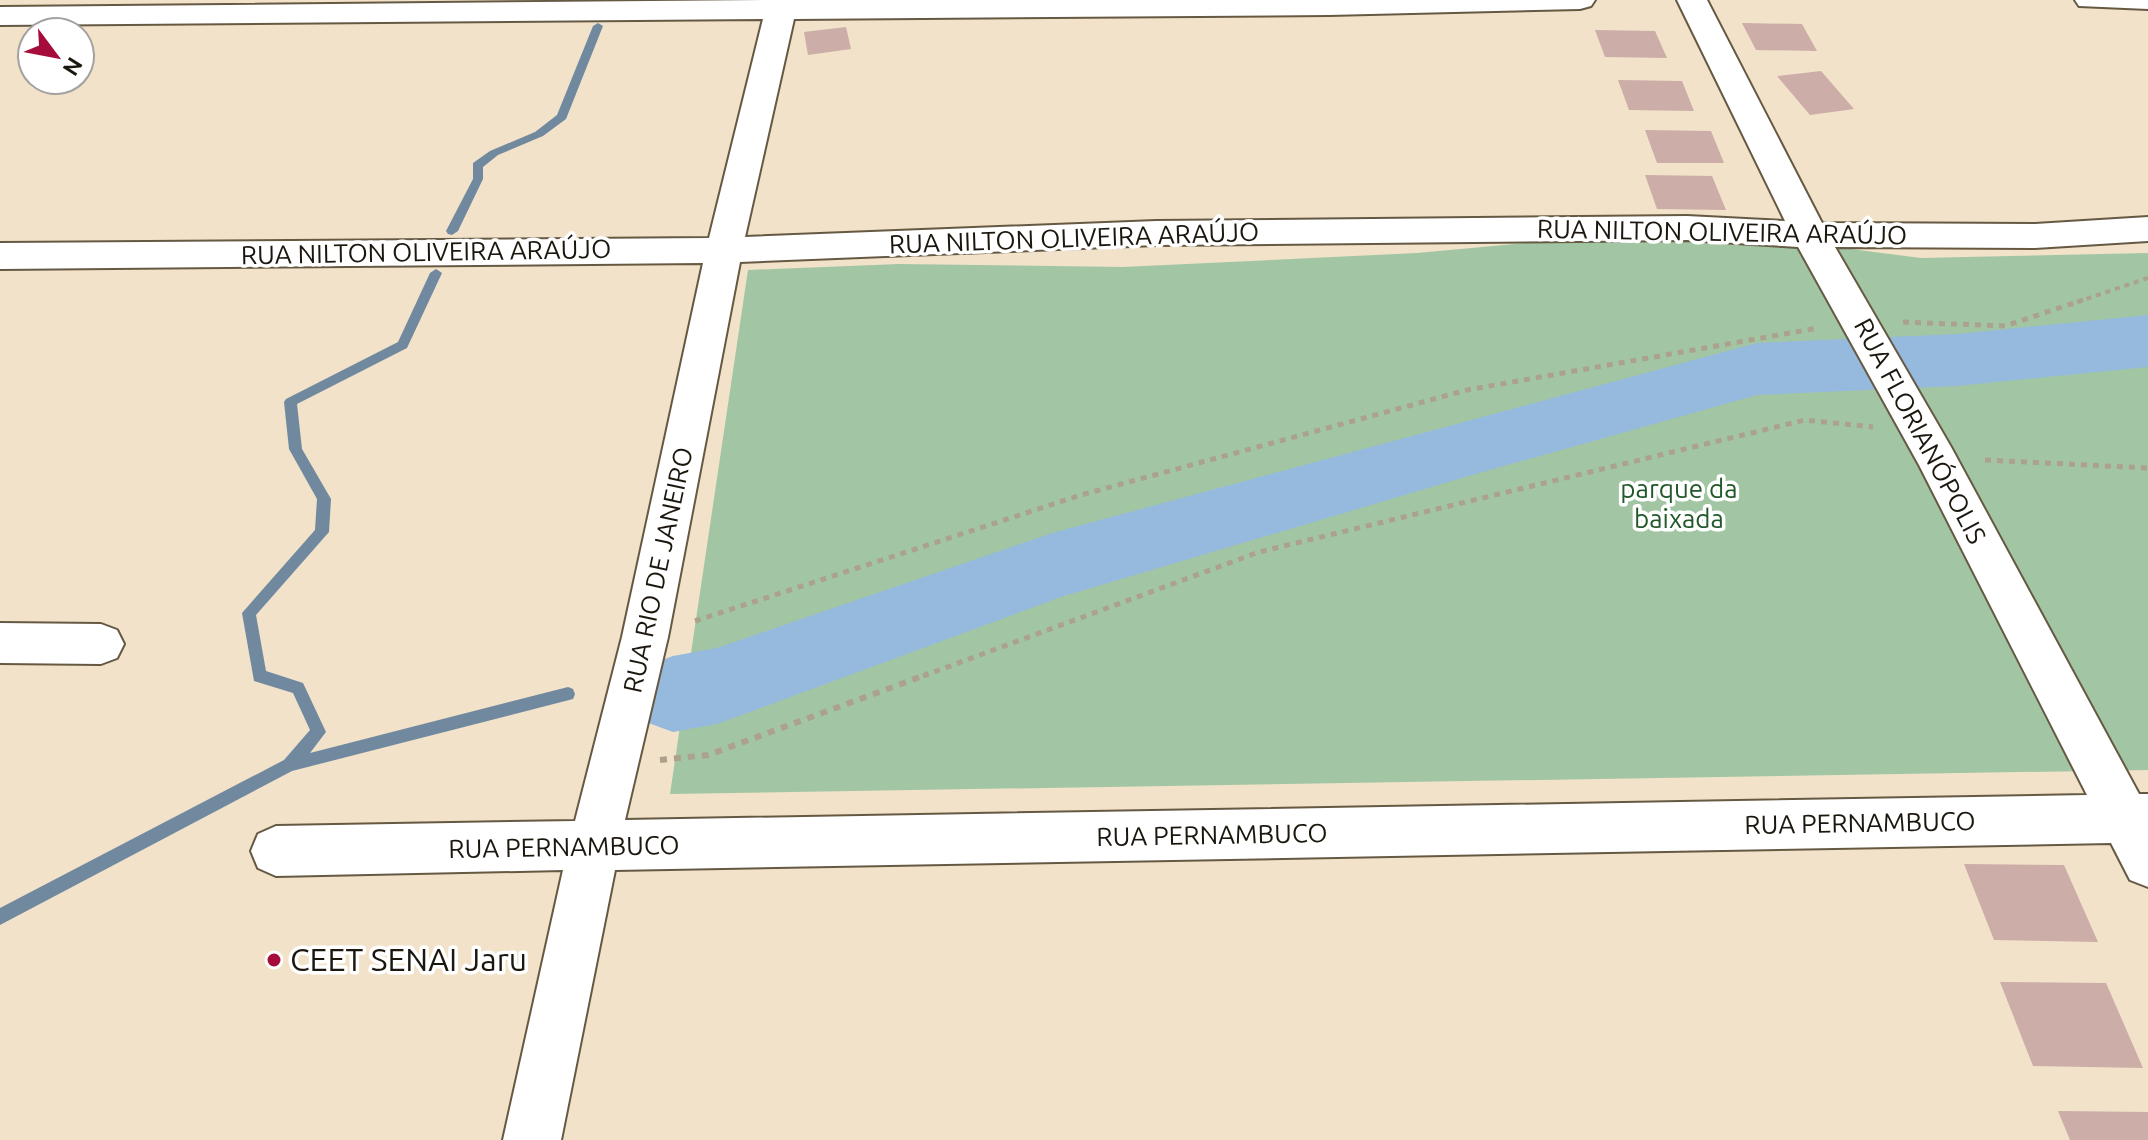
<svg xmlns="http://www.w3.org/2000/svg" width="2148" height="1140" viewBox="0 0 2148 1140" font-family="Ubuntu,sans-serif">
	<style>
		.green { fill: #a2c6a3 }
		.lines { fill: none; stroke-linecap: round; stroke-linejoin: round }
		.stream { fill: #71899f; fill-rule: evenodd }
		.river { fill: #95badd; fill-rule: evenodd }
		.building { fill: #ccada8 }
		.street-casing { stroke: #665943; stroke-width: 4 }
		.path-far2 { stroke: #aca18d; stroke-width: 4; stroke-dasharray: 5 5; stroke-linecap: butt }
		.path-far1 { stroke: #aca18d; stroke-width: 5; stroke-dasharray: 6 6; stroke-linecap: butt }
		.path { stroke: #aca18d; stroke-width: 6; stroke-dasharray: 7 7; stroke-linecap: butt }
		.street { fill: #fff; fill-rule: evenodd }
		.poi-dot { fill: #a60c3b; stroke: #fff; stroke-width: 3 }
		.labels { text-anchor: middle; stroke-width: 7; stroke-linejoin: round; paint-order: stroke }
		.street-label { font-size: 26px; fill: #1c170e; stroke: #fff }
		.park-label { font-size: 26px; fill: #23582a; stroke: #fff }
		.near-poi-label { font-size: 32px; fill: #1c170e; stroke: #fff; text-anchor: start }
	</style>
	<rect width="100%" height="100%" fill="#f1e2c9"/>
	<!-- green -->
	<path class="green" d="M1687,228L1921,258L2148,253V770L670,794L748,270L899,264L1123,267L1417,253Z"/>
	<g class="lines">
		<!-- stream -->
		<g class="stream">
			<path d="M598,23L603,26L566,119L543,136L498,155L483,167V179L458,231L452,235L448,234L446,231L473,179V163L490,151L535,132L557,115L593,26Z"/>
			<path d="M436,269L442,273L407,348L297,404L302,449L331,499L329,532L256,615L266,671L303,683L326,732L310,753L568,687L573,689L575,694L573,699L292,771L0,925V908L284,760L310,730L293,693L254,681L242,613L315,530L317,499L289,449L284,402L286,399L398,342L430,273Z"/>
		</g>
		<!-- river -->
		<path class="river" d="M2148,315V367L1957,386L1757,395L1472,475L1061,597L717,724L673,732L643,721L630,694L643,667L673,656L717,648L1052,533L1757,343L1957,334Z"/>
	</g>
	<!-- building -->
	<g class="building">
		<path d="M1742,23L1802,24L1817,51L1756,50Z"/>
		<path d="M846,27L851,49L808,55L804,32Z"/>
		<path d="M1595,30L1655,31L1667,58L1605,57Z"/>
		<path d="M1821,71L1854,109L1810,115L1777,76Z"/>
		<path d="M1618,80L1682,81L1694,111L1629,110Z"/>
		<path d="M1645,130L1711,131L1724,163H1657Z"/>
		<path d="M1645,175L1712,176L1726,210L1657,209Z"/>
		<path d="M1964,864L2064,865L2098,942L1994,940Z"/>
		<path d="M2000,982L2106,983L2143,1068L2033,1066Z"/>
		<path d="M2058,1111L2148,1112V1140H2070Z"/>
	</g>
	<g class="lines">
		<defs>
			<g id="street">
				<path d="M768,0H1595L1591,6L1580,9L1329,15L794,19L745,237L1156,221L1687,216L1785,221L1677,0H1707L1822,223L2035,224L2148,217V241L2035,248L1835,247L1951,447L2139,794H2148V887L2130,880L2111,843L615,870L561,1140H503L563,870L276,876L258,868L251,851L258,834L276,826L575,821L622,637L703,263L0,269V243L709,238L763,19L0,25V7ZM1687,240L1798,247L1919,465L2087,795L625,820L668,637L740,262L1156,245Z"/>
				<path d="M2075,0H2148V9L2079,6Z"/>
				<path d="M0,623L101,624L117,630L124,644L117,658L101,664L0,663Z"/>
			</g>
		</defs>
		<!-- street casing -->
		<use href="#street" class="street-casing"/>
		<!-- path-far2 -->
		<path class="path-far2" d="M2077,302L2148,278"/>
		<!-- path-far1 -->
		<g class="path-far1">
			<path d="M1903,322L2005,326L2083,300"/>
			<path d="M1985,460L2148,468"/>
			<path d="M695,621L1081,495L1467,390L1818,328"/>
			<path d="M923,676L1259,552L1805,420L1873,427"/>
		</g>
		<!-- path -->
		<path class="path" d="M660,760L708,755L928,674"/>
		<!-- street -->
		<use href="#street" class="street"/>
	</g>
	<!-- markers -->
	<circle class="poi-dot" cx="274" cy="960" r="8"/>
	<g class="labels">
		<!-- street labels -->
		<g class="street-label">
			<text transform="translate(1722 232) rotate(1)" y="9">RUA NILTON OLIVEIRA ARAÚJO</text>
			<text transform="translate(1074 238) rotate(-2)" y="9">RUA NILTON OLIVEIRA ARAÚJO</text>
			<text transform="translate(426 252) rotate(-1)" y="9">RUA NILTON OLIVEIRA ARAÚJO</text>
			<text transform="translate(1920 431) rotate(62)" y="9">RUA FLORIANÓPOLIS</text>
			<text transform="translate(658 570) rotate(-78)" y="9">RUA RIO DE JANEIRO</text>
			<text transform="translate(1860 823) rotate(-1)" y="9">RUA PERNAMBUCO</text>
			<text transform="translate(1212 835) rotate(-1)" y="9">RUA PERNAMBUCO</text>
			<text transform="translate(564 847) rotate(-1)" y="9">RUA PERNAMBUCO</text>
		</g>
		<!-- park labels -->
		<g class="park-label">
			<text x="1679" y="498">parque da<tspan x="1679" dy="30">baixada</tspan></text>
		</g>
		<!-- near-poi labels -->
		<g class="near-poi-label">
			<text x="290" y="971">CEET SENAI Jaru</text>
		</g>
	</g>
	<!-- north arrow -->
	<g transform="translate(56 56) rotate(122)"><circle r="38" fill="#ffffff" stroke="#a4a29f" stroke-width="2"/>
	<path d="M0-6L14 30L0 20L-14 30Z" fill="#a60c3b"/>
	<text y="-12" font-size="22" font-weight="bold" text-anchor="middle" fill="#1c170e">N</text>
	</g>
</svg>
